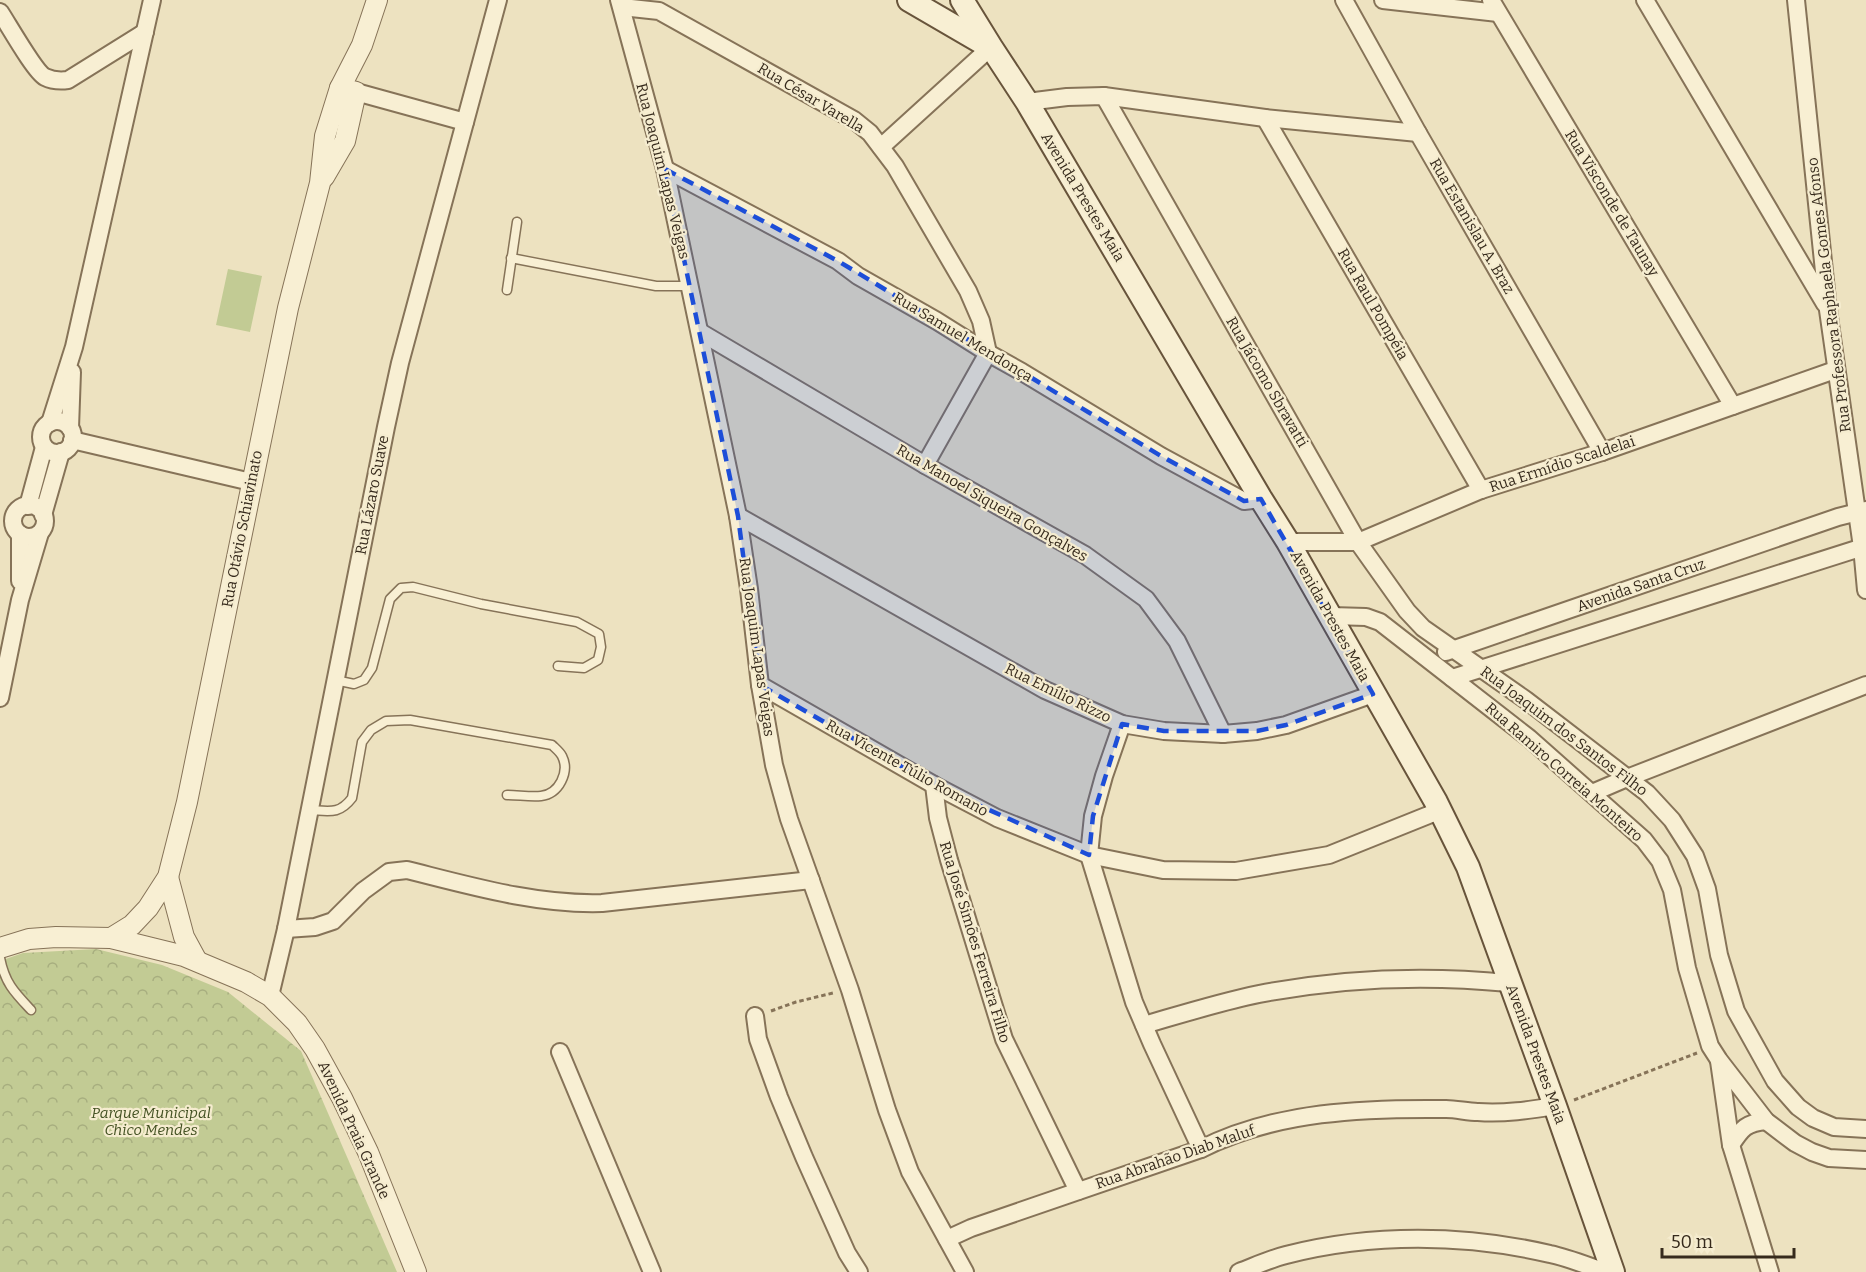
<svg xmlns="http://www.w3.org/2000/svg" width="1866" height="1272" viewBox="0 0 1866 1272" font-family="Bitter,serif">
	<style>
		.park { fill: url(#park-crowns) }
		.garden { fill: #c2cb94 }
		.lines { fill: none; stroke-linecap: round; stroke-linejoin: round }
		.service-casing { stroke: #867358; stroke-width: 11 }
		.minor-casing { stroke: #867358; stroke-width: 20 }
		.tertiary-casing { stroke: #867358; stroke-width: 22 }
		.secondary-casing { stroke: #68543b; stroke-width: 26 }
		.path { stroke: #867358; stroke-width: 3; stroke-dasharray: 4.5 3; stroke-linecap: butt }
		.service { stroke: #f8efd3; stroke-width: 8 }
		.minor { stroke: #f8efd3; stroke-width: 16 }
		.tertiary { stroke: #f8efd3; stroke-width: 20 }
		.secondary { stroke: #f8efd3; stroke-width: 22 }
		.marked { fill: #1d4ed8; fill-opacity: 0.2; stroke: #1d4ed8; stroke-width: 4.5; stroke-dasharray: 12 8; stroke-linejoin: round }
		.labels { text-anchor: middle; stroke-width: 4.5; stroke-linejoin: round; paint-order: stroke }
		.street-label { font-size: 15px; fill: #362a1c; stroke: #f5eccf }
		.park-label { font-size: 15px; font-style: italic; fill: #445223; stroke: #f5eccf }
	</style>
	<defs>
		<pattern id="park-crowns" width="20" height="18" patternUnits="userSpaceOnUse" patternTransform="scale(1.5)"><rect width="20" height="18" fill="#c2cb94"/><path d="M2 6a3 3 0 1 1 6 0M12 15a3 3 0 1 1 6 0" fill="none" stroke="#a7ae7f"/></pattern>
	</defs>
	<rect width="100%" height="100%" fill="#ede2c0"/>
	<!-- park -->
	<path class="park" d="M96,949L162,965L228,992L301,1051L397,1272H0V961L23,953Z"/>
	<!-- garden -->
	<path class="garden" d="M228,269L262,276L250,332L216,325Z"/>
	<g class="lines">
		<defs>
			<g id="service">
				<path d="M511,258L656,286H690"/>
				<path d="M507,290L517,222"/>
				<path d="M335,680L354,684L364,680L372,668L390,599L401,588L413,587L481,604L577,622L599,634L601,647L598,660L584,668L558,666"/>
				<path d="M310,810C329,811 339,815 352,798L362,742L371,730L386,721L410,720L552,745C555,748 560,752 562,756C570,772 559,794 541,796C530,797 518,795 507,795"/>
				<path d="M0,958C5,983 14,992 31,1010"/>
			</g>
			<g id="minor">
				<path d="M619,0L665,169L738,516L749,589L760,685L774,765L789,819L850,990L887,1110L910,1172L965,1272"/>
				<path d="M1344,0L1418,133L1602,452"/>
				<path d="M1383,0L1498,13"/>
				<path d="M1491,0L1733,406"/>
				<path d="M1645,0L1825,304"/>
				<path d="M1796,0L1828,310L1862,547L1866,590"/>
				<path d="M622,7L659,11L854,120L870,133L895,166L968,291L981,321L988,353"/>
				<path d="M0,12C8,24 35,72 45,77C53,81 60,81 68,80L145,32"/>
				<path d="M356,92L465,122"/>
				<path d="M1104,96L1358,542L1407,611L1423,628L1526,700L1647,793L1672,820L1695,856L1707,889L1719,955L1736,1011L1775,1081L1798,1107L1813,1118L1834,1127L1866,1129"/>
				<path d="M1027,102L1067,97L1104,96L1265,118L1418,133"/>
				<path d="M1265,118L1481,490"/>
				<path d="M881,147L991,47"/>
				<path d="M665,169L838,261L858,276L937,321L988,353L1022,372L1161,456L1244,501L1261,499"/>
				<path d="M700,332L925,465L1085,555L1146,599L1177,641L1223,734"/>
				<circle cx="57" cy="437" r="16"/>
				<path d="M50,423L74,347L152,0"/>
				<path d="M70,428L72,372"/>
				<path d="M72,440L251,482"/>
				<path d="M925,465L988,353"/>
				<circle cx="29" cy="521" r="16"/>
				<path d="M28,506L44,447"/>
				<path d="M43,515L61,452"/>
				<path d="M738,516L1045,690L1122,724L1164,731L1223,734L1257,731L1286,725L1373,694"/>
				<path d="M20,534V581"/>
				<path d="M1288,542H1358L1481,490L1602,452L1835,370"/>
				<path d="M1331,616L1366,617L1380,622L1529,738L1644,840L1660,861L1672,890L1687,968L1710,1046L1719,1060L1766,1121L1795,1143L1812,1152L1829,1158L1866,1160"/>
				<path d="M1446,652L1838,517L1866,510"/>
				<path d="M1452,678L1866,546"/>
				<path d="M760,685L934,785L997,818L1089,855L1163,870L1236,871L1329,855L1441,810"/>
				<path d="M0,698L20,600L40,533"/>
				<path d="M1122,724L1104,776L1093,816L1089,855L1134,1002L1152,1044L1201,1149"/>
				<path d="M934,785L938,818L949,860L1004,1039L1078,1191"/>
				<path d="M1592,793L1627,778L1866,685"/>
				<path d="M286,929L315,927L333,921L363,891L389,872L407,870C471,886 536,905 602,903L811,880"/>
				<path d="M270,996L286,929L386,427L400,363L498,0"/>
				<path d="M755,1016L758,1039L779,1097L804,1157L847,1253L859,1272"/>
				<path d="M1144,1025C1182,1014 1220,1002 1259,994C1341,978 1426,975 1509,983"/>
				<path d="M560,1052L652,1272"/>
				<path d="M1719,1061L1731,1145L1770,1272"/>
				<path d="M1731,1145C1742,1128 1746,1123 1766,1121"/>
				<path d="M947,1239L971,1228L1201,1149C1276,1111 1364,1108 1446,1109C1457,1109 1467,1112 1478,1112C1504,1114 1530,1110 1555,1106"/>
				<path d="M1239,1272C1255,1266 1270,1259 1286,1255C1371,1233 1465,1234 1550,1254C1569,1258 1588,1266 1606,1272"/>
			</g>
			<g id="tertiary">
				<path d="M324,177L345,141L356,92L340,88"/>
				<path d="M168,877L184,937L197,961"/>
				<path d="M111,938L132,925L148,908L168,877L187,802L288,308L320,183L325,136L340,88L362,45L377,0"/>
				<path d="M0,948L29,939L56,937L111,938L184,956L246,982L270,996L297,1023L315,1049L342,1098L368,1152L416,1272"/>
			</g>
			<g id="secondary">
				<path d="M909,0L988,46"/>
				<path d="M962,0L991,47L1027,102L1261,499L1288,542L1436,802L1468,867L1555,1106L1613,1272"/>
			</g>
		</defs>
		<!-- service casing -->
		<use href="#service" class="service-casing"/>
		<!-- minor casing -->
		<use href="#minor" class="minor-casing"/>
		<!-- tertiary casing -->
		<use href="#tertiary" class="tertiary-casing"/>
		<!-- secondary casing -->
		<use href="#secondary" class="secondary-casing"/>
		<!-- path -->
		<g class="path">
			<path d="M771,1011L796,1002L833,993"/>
			<path d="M1574,1100L1697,1053"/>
		</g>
		<!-- service -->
		<use href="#service" class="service"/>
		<!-- minor -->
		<use href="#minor" class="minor"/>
		<!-- tertiary -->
		<use href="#tertiary" class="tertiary"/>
		<!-- secondary -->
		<use href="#secondary" class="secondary"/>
	</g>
	<!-- marked area -->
	<path class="marked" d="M665,169L838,261L1161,456L1244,501L1261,499L1373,694L1286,725L1257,731H1164L1122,724L1093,816L1089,855L934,785L760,685L738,516Z"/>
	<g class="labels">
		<!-- street labels -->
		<g class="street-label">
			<text transform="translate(811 98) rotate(31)" y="5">Rua César Varella</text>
			<text transform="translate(663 171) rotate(76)" y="5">Rua Joaquim Lapas Veigas</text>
			<text transform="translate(1083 197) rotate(59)" y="5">Avenida Prestes Maia</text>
			<text transform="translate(1612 203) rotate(59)" y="5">Rua Visconde de Taunay</text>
			<text transform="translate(1472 226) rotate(60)" y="5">Rua Estanislau A. Braz</text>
			<text transform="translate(1829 295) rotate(-97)" y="5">Rua Professora Raphaela Gomes Afonso</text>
			<text transform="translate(1373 304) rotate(60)" y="5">Rua Raul Pompéia</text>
			<text transform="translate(963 337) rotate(31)" y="5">Rua Samuel Mendonça</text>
			<text transform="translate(1267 382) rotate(60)" y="5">Rua Jácomo Sbravatti</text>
			<text transform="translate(1562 464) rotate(-18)" y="5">Rua Ermídio Scaldelai</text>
			<text transform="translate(372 495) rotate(-79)" y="5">Rua Lázaro Suave</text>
			<text transform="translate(992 503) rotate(30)" y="5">Rua Manoel Siqueira Gonçalves</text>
			<text transform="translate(242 529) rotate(-79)" y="5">Rua Otávio Schiavinato</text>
			<text transform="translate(1641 585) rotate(-19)" y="5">Avenida Santa Cruz</text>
			<text transform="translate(1330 616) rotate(61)" y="5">Avenida Prestes Maia</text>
			<text transform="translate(757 647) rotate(82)" y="5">Rua Joaquim Lapas Veigas</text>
			<text transform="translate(1058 693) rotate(26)" y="5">Rua Emílio Rizzo</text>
			<text transform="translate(1564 731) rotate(37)" y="5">Rua Joaquim dos Santos Filho</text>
			<text transform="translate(907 768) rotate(29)" y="5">Rua Vicente Túlio Romano</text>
			<text transform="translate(1564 772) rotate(41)" y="5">Rua Ramiro Correia Monteiro</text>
			<text transform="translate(975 942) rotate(73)" y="5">Rua José Simões Ferreira Filho</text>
			<text transform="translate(1536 1054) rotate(70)" y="5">Avenida Prestes Maia</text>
			<text transform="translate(354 1130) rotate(65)" y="5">Avenida Praia Grande</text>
			<text transform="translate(1175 1157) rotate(-19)" y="5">Rua Abrahão Diab Maluf</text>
		</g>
		<!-- park labels -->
		<g class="park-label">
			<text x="151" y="1118">Parque Municipal<tspan x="151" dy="17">Chico Mendes</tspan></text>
		</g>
	</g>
	<!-- scale -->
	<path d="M1662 1248v9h132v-9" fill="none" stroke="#362a1c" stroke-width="3"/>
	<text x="1671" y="1248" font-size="18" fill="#362a1c" stroke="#f5eccf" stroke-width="4.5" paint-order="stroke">50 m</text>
</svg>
